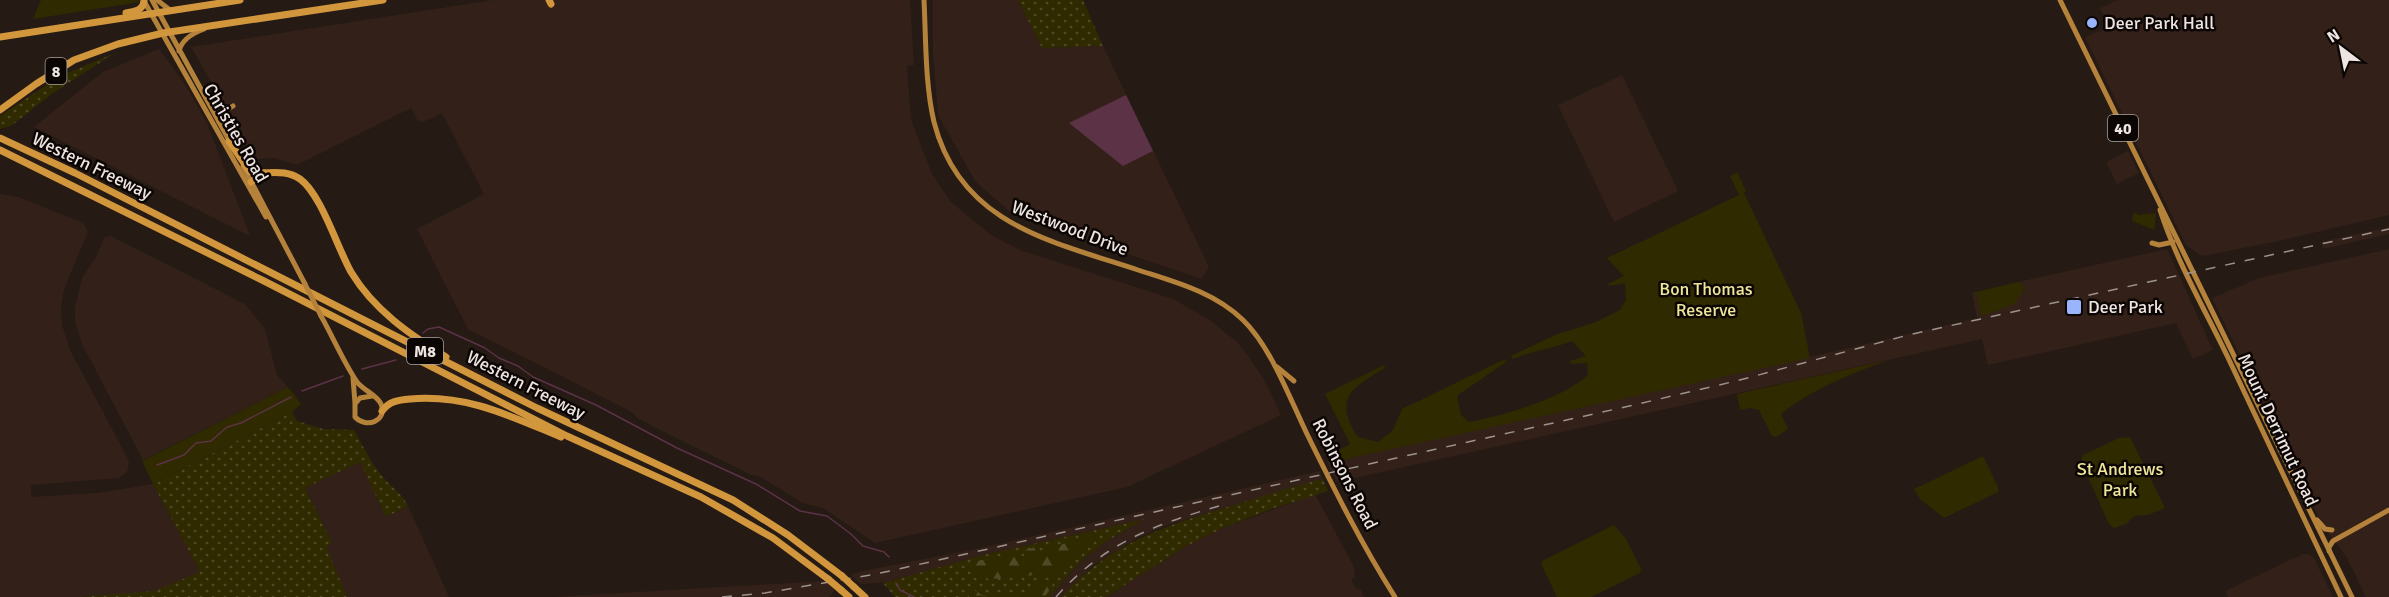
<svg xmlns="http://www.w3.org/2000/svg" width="2389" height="597" viewBox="0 0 2389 597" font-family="Signika,sans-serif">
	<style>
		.built { fill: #332119 }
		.grass { fill: url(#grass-dots) }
		.forest { fill: url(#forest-firs) }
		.park { fill: #302a01 }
		.water { fill: #5c3247 }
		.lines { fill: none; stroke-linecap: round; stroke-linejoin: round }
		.stream { stroke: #5c3247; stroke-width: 1.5 }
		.major { stroke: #b4823a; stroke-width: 5 }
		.highway { stroke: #d2963c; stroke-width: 7 }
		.rail { stroke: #9c928e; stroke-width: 1.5; stroke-dasharray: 10 10; stroke-linecap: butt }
		.major-bridge { stroke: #b4823a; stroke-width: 5 }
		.highway-bridge { stroke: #d2963c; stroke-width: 7 }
		.poi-dot { fill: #98b5fd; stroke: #0b0604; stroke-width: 2 }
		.labels { text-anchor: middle; stroke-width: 5; stroke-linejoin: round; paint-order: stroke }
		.shield { fill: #0b0604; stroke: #aaa29f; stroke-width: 1.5 }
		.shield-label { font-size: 16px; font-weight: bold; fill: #eee5e2 }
		.poi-label { font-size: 18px; fill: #eee5e2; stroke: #0b0604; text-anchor: start }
		.street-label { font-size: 18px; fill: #eee5e2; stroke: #0b0604 }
		.park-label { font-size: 18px; fill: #f0e69a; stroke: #0b0604 }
	</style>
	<defs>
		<pattern id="grass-dots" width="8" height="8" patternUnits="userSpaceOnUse" patternTransform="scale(1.5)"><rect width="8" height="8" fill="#302a01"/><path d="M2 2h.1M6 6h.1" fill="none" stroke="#4e4926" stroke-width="1.8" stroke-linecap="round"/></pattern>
		<pattern id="forest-firs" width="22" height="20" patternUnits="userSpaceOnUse" patternTransform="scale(1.5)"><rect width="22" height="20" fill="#302a01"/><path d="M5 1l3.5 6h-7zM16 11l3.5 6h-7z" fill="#4e4926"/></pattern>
	</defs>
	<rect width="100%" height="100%" fill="#251a14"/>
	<!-- built -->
	<g class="built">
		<path d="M493,0H910L914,65L907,66L911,120L932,174L951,202L991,235L1020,250L1173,299L1210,320L1237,342L1249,357L1264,380L1281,415L1127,487L875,543L823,508L803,503L759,476L751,475L660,430L637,418L632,412L468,329L417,229L484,194L442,113L423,122L418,121L411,108L297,165L274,158L256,159L228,117L230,115L191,47Z"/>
		<path d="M933,0H1018L1042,48L1103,46L1209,267L1202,279L1036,223L1008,210L975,181L938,115L933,53Z"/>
		<path d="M2118,0H2389V215L2279,241L2202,256L2186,245L2085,37L2109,27L2100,8Z"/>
		<path d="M159,49L184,83L207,123L250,236L34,127L103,72Z"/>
		<path d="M1622,75L1678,191L1614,222L1558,105Z"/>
		<path d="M2128,151L2139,173L2117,184L2106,162Z"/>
		<path d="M0,194L18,197L83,223L88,232L64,289L61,307L62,325L70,350L129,461L127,472L119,478L31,485V497L98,493L153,484L200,572L163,589L144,593L79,597H0Z"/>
		<path d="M2389,227V234L2323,249L2321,242Z"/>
		<path d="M111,236L245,304L265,329L277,375L288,387L143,460L82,344L75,322V308L82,278L96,257L105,237Z"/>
		<path d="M2167,249L2213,350L2193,359L2176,323L1988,365L1982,339L1337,482L1327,462L1810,357L1977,318L1972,292H1976L1982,316L2025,288L2018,282Z"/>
		<path d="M2389,249V597H2366L2346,556L2325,529L2212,298L2259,278Z"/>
		<path d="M360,461L386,517L408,506L449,597H219L331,543L305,488Z"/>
		<path d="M1320,471L1323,479L1170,524L1139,537L1092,566L1061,597H1049L1081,561L1105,542L1145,519L979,556L887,582L861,584L850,575L862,571L981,548Z"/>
		<path d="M1315,494L1354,567L1355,577L1351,579L1356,588L1361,590L1364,597H1106L1185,547L1223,528Z"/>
		<path d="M2303,554H2309L2314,558L2333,597H2228L2225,591Z"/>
		<path d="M825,581L835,590L829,597H552Z"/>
	</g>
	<!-- grass -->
	<g class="grass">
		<path d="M1018,0H1083L1103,46L1042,48Z"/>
		<path d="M115,53L53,93L11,126L0,129V116L58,77Z"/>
		<path d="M292,412L297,421L323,429L354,430C363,446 371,463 383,477C393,489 400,491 408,506L386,517L360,462L305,488L332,543L326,546L347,597H79L154,591L200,572L153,484Z"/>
		<path d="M1323,479L1328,491L1274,508L1223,528L1185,547L1106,597H1061C1111,542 1165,526 1234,505C1264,496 1293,486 1323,479Z"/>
		<path d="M1145,519L1105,542L1081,561L1049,597H895L883,583L979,556Z"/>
	</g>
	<!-- forest -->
	<g class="forest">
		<path d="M1089,536H1097V539L1082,545V555L1065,568L1056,579L1046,574L991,579L973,577L971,565C984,556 1003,559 1017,551L1023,559L1025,550L1036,547L1043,555L1045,546H1049L1050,548Z"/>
		<path d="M1046,580L1051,581L1053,584L1045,597H969L967,588L970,587L982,595L1017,596L1026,594Z"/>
	</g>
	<!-- park -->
	<g class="park">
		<path d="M41,0H138L140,2L33,19Z"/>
		<path d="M1737,172L1746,191L1744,193L1801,313L1810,358L1337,461L1334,453L1350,444L1325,394L1384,365L1385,368C1353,387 1332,398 1358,437L1378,442L1393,430L1402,409L1505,359L1506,362L1457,396L1461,415L1469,422C1504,415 1562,399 1588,375L1587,363L1571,364L1570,361L1586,356L1572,341C1552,349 1532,351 1513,359L1511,356L1555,335L1596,322L1620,310L1626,300L1625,283L1609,286L1608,284L1624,276L1607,258L1739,195L1730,176Z"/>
		<path d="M2136,212L2138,215L2156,213L2154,230L2132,221L2133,214Z"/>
		<path d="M2018,282L2025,287L2015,304L1981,316L1976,292Z"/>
		<path d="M1889,360C1850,374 1814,388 1781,414L1788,429L1776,437L1772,436L1759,410L1750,408L1740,410L1737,394Z"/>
		<path d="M288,387L301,404L292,412L153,484L142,461Z"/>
		<path d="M2130,437L2165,508L2148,515L2134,516L2126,524L2114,528L2109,524L2081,461L2083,455L2119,438Z"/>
		<path d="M1983,456L1998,487V492L1944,518L1920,499L1914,489Z"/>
		<path d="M1614,525L1626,539L1641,569L1640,573L1591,597H1557L1542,566V561Z"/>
	</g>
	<!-- water -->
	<path class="water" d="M1126,95L1153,151L1123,166L1069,123Z"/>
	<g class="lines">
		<!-- stream -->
		<g class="stream">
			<path d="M423,333L428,329L439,327L485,348L499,358L518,366L533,377L596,405L677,448L756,484L800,511L827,516L851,534L863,546L884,552L889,557"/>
			<path d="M362,369L396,360"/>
			<path d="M302,391L343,376"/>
			<path d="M157,465L184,455L196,443L211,441L227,427L241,423L291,397"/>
			<path d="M896,583L900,590L914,597"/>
		</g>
		<!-- major -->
		<g class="major">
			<path d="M152,0L230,142"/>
			<path d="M157,0L170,10"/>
			<path d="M924,0C926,39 925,84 934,122C960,224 1050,241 1138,270C1175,282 1214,292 1243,320C1271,347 1290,399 1307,434C1334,489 1362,545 1395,597"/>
			<path d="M2060,0L2352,597"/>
			<path d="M144,1L266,217"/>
			<path d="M179,51C182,39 193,33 204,29"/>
			<path d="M209,101L213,106L223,110"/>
			<path d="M219,122L222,113L233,106"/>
			<path d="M243,166L305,284"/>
			<path d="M2160,210C2178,265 2207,313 2231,364C2268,442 2304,520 2341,597"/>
			<path d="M2152,243L2159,245L2173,242"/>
			<path d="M321,316C333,337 343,361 357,382C363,390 377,395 381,404C388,421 366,429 355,417V404L360,398L372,396"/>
			<path d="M1277,367L1294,381"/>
			<path d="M353,378L355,403"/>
			<path d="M2317,520L2325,529L2332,530"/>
			<path d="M2329,551V547L2333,541L2389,510"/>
		</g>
		<!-- highway -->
		<g class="highway">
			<path d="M549,0L551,4"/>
			<path d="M126,13C134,11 143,11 144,1"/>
			<path d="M0,37L240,0"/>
			<path d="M0,110L36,84L74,60L118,44L163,33L383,0"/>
			<path d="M0,138L75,173L537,408L733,500L788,535L842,576"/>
			<path d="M229,141L250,172C267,175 284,168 300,179C321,194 337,247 351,272C374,310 409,334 446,357"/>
			<path d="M0,150L264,281L567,436L701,497L773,538L828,579"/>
			<path d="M251,182L264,174"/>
			<path d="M382,411C389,401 399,400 410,399C467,394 510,416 561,437"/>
			<path d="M854,587L865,597"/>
			<path d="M841,590L849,597"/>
		</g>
		<!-- rail -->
		<g class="rail">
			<path d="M722,597L765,593L876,574L1625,407L1736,381L1908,335L2389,229"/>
			<path d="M1056,597C1103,544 1153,525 1219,506"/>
		</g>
		<!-- major-bridge -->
		<path class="major-bridge" d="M305,284L321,316"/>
		<!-- highway-bridge -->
		<g class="highway-bridge">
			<path d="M842,576L854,587"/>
			<path d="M828,579L841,590"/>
		</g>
	</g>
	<!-- markers -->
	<g class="poi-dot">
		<circle cx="2092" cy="23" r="6"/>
		<rect x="2066" y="299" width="16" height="16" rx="3"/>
	</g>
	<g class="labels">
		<!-- shield labels -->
		<g class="shield">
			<rect x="45.5" y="58" width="21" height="26" rx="4.5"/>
			<rect x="2108" y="115" width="30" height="26" rx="4.5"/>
			<rect x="407" y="338" width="36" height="26" rx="4.5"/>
		</g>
		<g class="shield-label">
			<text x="56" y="77">8</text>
			<text x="2123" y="134">40</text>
			<text x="425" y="357">M8</text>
		</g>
		<!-- poi labels -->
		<g class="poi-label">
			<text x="2104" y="29">Deer Park Hall</text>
			<text x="2088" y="313">Deer Park</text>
		</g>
		<!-- street labels -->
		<g class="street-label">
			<text transform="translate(236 133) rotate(60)" y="6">Christies Road</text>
			<text transform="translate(92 166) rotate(26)" y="6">Western Freeway</text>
			<text transform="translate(1070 228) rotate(21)" y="6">Westwood Drive</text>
			<text transform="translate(526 385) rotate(27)" y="6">Western Freeway</text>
			<text transform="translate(2278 430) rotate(65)" y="6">Mount Derrimut Road</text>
			<text transform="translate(1345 474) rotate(63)" y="6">Robinsons Road</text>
		</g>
		<!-- park labels -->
		<g class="park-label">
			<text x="1706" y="295">Bon Thomas<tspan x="1706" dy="21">Reserve</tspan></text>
			<text x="2120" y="475">St Andrews<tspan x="2120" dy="21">Park</tspan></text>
		</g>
	</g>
	<!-- north arrow -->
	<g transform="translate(2341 48) rotate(328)" stroke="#0b0604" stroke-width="4.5" paint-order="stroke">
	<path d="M0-4.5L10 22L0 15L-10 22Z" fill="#eee5e2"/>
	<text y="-9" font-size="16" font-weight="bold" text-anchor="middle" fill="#eee5e2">N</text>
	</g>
</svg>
